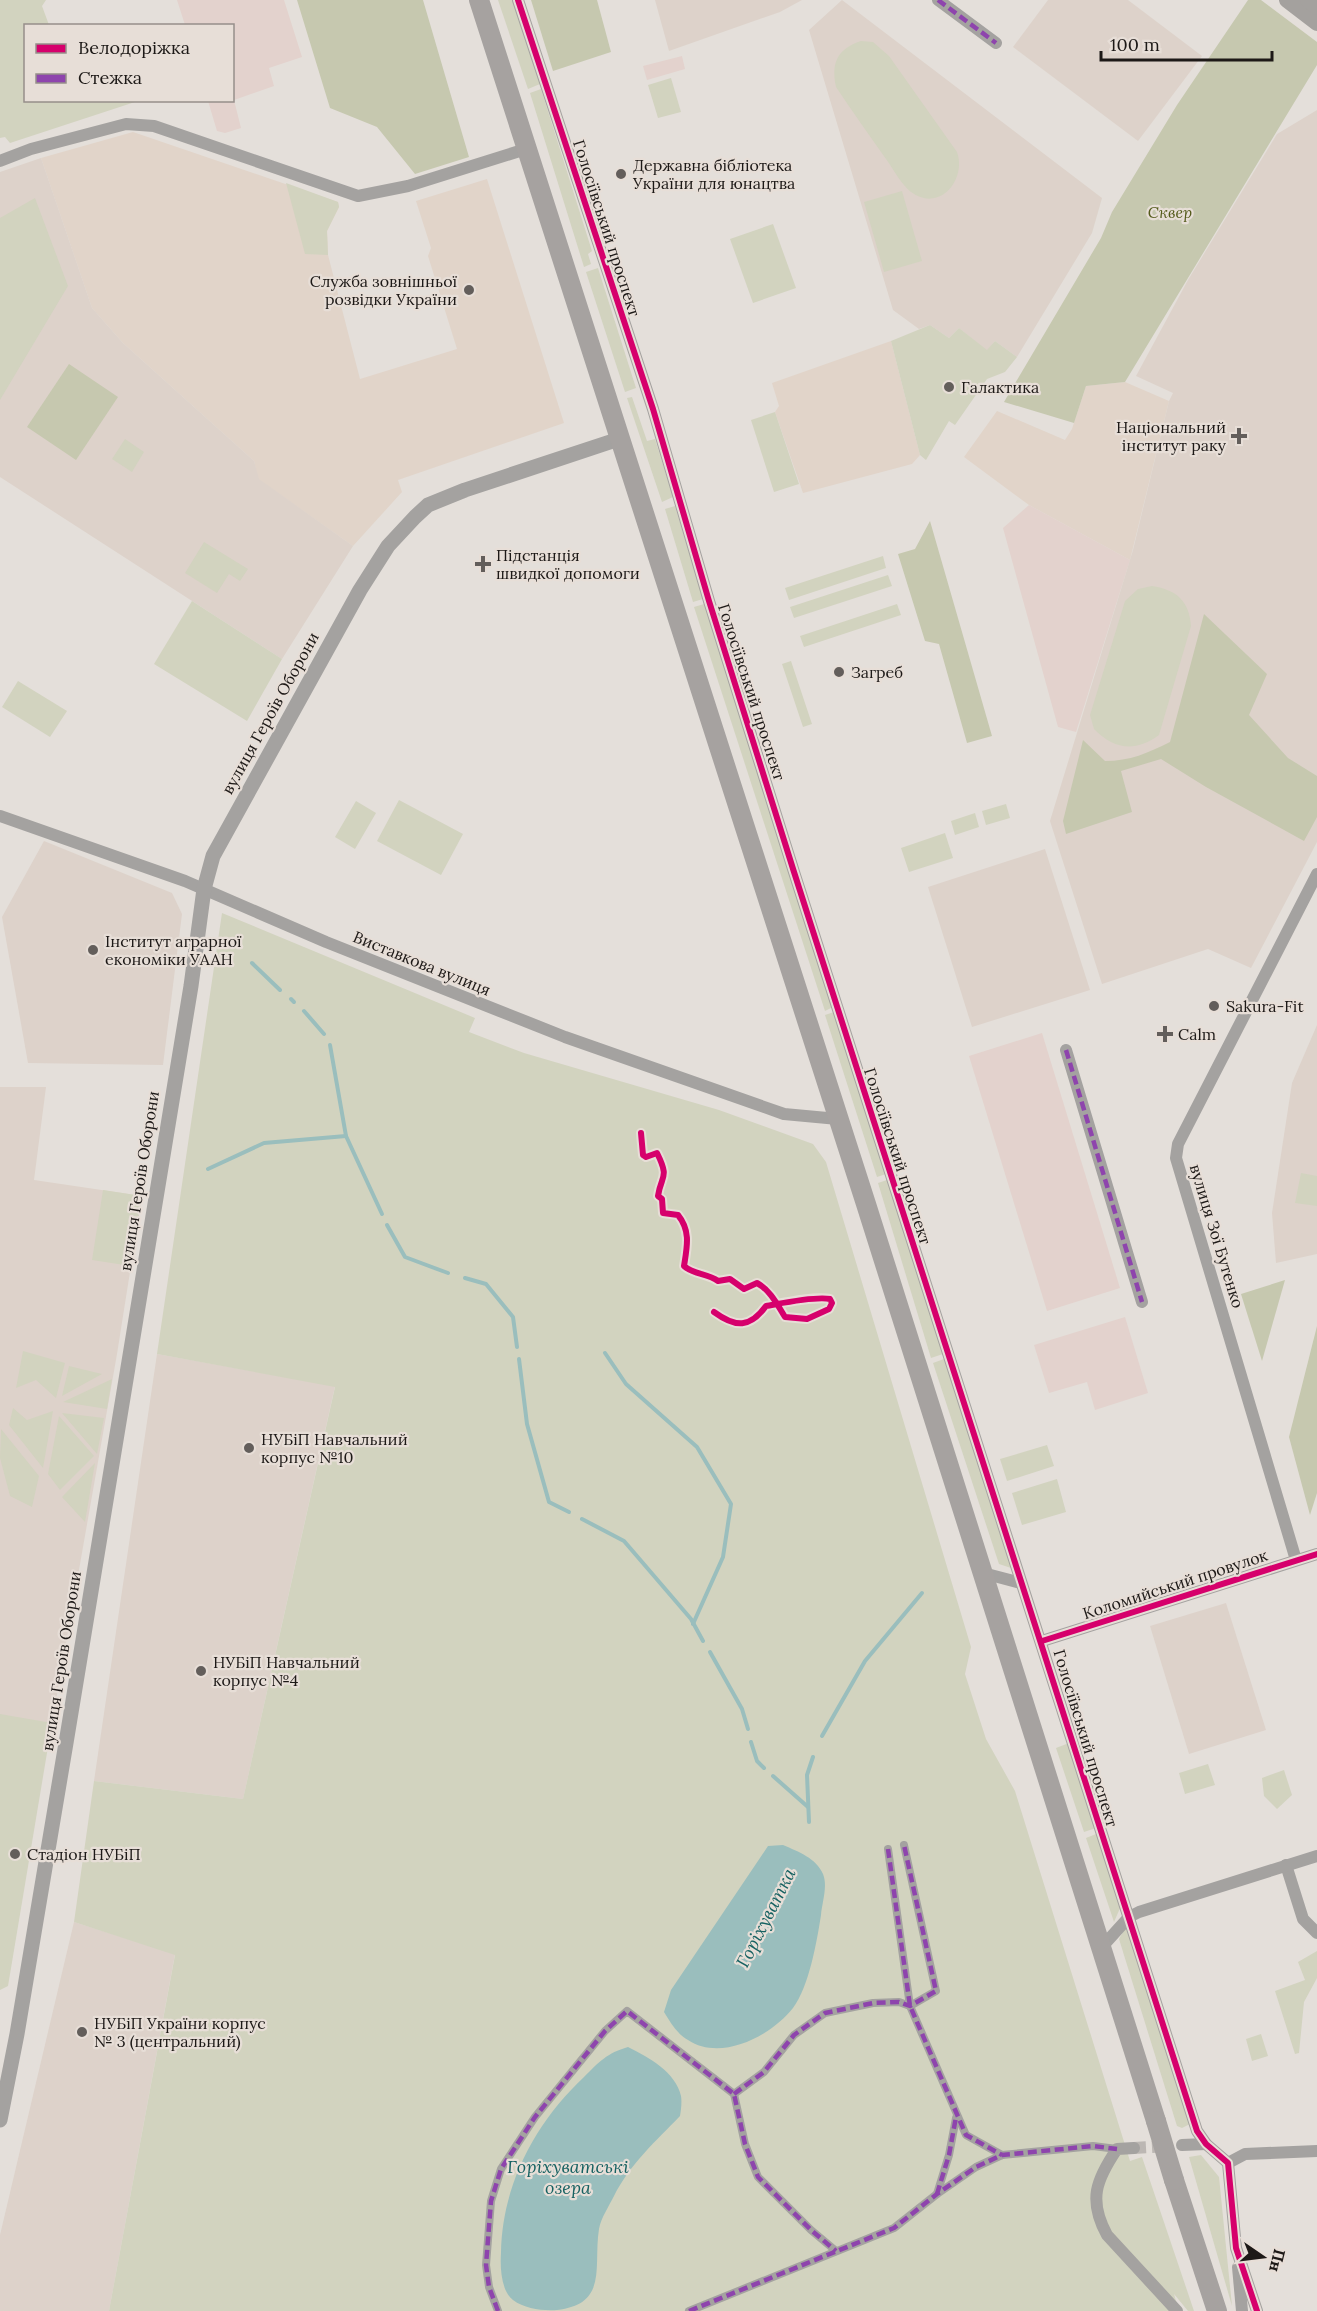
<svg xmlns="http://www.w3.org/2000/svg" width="1317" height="2311" viewBox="0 0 1317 2311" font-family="Lora,serif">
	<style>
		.commercial { fill: #e1d4c9 }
		.industrial { fill: #e3d2cd }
		.built { fill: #ddd2ca }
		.green { fill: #d2d3bf }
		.forest { fill: #c6c8af }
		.water { fill: #9abebd }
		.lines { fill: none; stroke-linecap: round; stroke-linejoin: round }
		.stream { stroke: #9abebd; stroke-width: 4 }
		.minor-tunnel { stroke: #bcb7b3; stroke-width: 12; stroke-dasharray: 12 6; stroke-linecap: butt }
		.pedestrian { stroke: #a4a2a0; stroke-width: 8 }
		.minor { stroke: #a4a2a0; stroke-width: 12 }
		.tertiary { stroke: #a4a2a0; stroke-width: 15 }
		.secondary { stroke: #a4a19e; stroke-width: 16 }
		.trunk { stroke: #a6a2a0; stroke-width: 20 }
		.trunk-bridge { stroke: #a6a2a0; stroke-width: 20 }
		.quiet { stroke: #8e44ad; stroke-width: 4.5; stroke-dasharray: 9 4.5; stroke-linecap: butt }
		.cycleway-casing { stroke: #e7ded7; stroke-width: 10 }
		.cycleway { stroke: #d6006c; stroke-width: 6 }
		.poi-dot { fill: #635e5b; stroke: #e7ded7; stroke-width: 2 }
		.labels { text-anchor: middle; stroke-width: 4.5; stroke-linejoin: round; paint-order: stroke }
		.poi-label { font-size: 16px; fill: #1d1917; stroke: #e7ded7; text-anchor: start }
		.park-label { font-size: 16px; font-style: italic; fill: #545b1b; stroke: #e7ded7 }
		.street-label { font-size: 16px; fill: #1d1917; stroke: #e7ded7 }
		.water-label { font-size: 18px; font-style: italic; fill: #166161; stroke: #e7ded7 }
	</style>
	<rect width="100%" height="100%" fill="#e4dfda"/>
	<!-- commercial -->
	<g class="commercial">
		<path d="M133,132L338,202L339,207L327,231L328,255L360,379L457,349L428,256L431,248L416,201L487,179L564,423L398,480L402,492L353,546L258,479L254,461L123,343L92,308L41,158Z"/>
		<path d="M891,341L920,455L912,464L803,493L775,412L779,406L772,383Z"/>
		<path d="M1125,382L1169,401L1130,560L1029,505L964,457L997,411L1065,440L1072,429L1086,386Z"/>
	</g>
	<!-- industrial -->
	<g class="industrial">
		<path d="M177,0H284L302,57L269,68L274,86L234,100L241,128L225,133L217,131L208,101L232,100V26L185,25Z"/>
		<path d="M682,56L685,69L647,80L643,66Z"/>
		<path d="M1029,505L1130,560L1076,732L1058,727L1003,528Z"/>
		<path d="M1042,1033L1120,1288L1047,1311L969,1056Z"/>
		<path d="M1125,1317L1148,1393L1095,1410L1087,1382L1049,1393L1034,1345Z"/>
	</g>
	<!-- built -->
	<g class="built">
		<path d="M655,0H802L780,12L669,51Z"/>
		<path d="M842,0L1102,198L1092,233L1017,357L995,341L987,351L959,328L949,338L930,325L919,329L893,310L809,30Z"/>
		<path d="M1048,0H1128L1202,56L1138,141L1013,47Z"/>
		<path d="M1317,110V842L1251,968L1208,949L1102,984L1050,821L1133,550L1169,401L1173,393L1136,376L1188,280L1277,134Z"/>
		<path d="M41,158L92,308L123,343L254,461L259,479L353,546L282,659L0,477V172Z"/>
		<path d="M44,841L172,893L182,914L163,1065L28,1063L2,917Z"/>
		<path d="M1045,849L1090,990L972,1027L928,887Z"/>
		<path d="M1317,1025V1254L1276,1263L1272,1213L1292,1083Z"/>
		<path d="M0,1087H46L34,1180L142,1196L117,1354L52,1723L0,1990Z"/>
		<path d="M157,1354L335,1386L243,1799L94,1781Z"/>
		<path d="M1226,1603L1266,1730L1189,1754L1150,1626Z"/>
		<path d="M74,1922L175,1954L109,2311H0V2235Z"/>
	</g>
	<!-- green -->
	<g class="green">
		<path d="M0,0H46L42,6L49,25L26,26V100L138,101L10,143L5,137L0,138Z"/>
		<path d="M498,0H513L540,84L528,89Z"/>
		<path d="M861,41L873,42L889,56L957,152C967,180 939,213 911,192C901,184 894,170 886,159C869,135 852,111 836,87C831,63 837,49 861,41Z"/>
		<path d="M671,78L681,112L658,118L648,85Z"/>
		<path d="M541,89L592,251L588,254L591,264L584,267L530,93Z"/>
		<path d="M286,183L338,202L339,207L327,231L328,255L305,254Z"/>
		<path d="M902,191L922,261L884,272L864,202Z"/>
		<path d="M35,198L68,286L0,400V218Z"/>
		<path d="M773,224L796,288L753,303L730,239Z"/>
		<path d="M598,268L636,388L625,392L586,272Z"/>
		<path d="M930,325L949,338L959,328L987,350L995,341L1017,357L1005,372L987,379L955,425L949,421L926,460L920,455L891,341Z"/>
		<path d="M632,397L647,441L655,439L673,497L662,502L627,398Z"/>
		<path d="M775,412L799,484L774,492L751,420Z"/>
		<path d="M125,439L144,452L132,472L112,459Z"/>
		<path d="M675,506L703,599L693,602L665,509Z"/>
		<path d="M204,542L248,569L240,581L229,574L217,593L185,573Z"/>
		<path d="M883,556L886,568L789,600L785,588Z"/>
		<path d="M888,575L892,586L794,618L790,607Z"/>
		<path d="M1152,586C1177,590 1189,601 1191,626L1159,735C1136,752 1114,750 1094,729L1090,715L1125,601L1138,589Z"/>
		<path d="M192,601L282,659L247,721L154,664Z"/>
		<path d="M704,604L833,1007L825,1011L694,607Z"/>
		<path d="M897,604L901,615L804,647L800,636Z"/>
		<path d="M791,661L812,724L803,727L782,664Z"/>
		<path d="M18,681L67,711L50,737L2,707Z"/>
		<path d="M399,800L463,834L441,875L377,841Z"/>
		<path d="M356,801L376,813L355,849L335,837Z"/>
		<path d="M1006,804L1010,818L986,825L982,811Z"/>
		<path d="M975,813L979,827L955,835L951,821Z"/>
		<path d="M945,833L953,858L909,872L901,848Z"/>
		<path d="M222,913L475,1018L469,1032L524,1053L719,1110L813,1144L826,1162L971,1647L965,1674L986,1739L1015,1791L1130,2161L1142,2157L1194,2311H1188L1174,2294L1179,2311H109L175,1955L74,1922L94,1781L243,1799L335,1387L157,1354Z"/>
		<path d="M834,1012L886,1174L877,1177L825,1015Z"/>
		<path d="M1301,1173L1317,1176V1206L1295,1203Z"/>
		<path d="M887,1180L943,1354L931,1358L878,1183Z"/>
		<path d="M103,1190L142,1196L131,1266L92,1260Z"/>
		<path d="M23,1351L65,1363L56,1398L36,1380L16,1388Z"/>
		<path d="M944,1359L1011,1568L999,1564L933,1363Z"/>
		<path d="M69,1366L102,1374L62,1396Z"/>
		<path d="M112,1379L107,1409L63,1402Z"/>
		<path d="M13,1408L27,1420L53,1411L43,1468L9,1425Z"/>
		<path d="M62,1413L104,1418L97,1454Z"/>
		<path d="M59,1416L94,1456L60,1490L48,1474Z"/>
		<path d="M1,1429L39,1476L32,1507L10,1496L0,1458Z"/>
		<path d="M1047,1445L1054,1466L1007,1481L1000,1459Z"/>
		<path d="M95,1463L85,1522L62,1497Z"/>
		<path d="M1057,1479L1066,1512L1022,1525L1012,1493Z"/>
		<path d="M0,1714L52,1723L8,1986L0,1990Z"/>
		<path d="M1069,1743L1096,1828L1084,1832L1056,1748Z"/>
		<path d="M1208,1764L1215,1785L1185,1794L1179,1773Z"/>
		<path d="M1284,1770L1292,1795L1277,1809L1264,1796L1262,1778Z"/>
		<path d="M1096,1834L1121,1906L1114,1922L1086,1838Z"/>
		<path d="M1127,1925L1190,2124L1182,2128L1177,2126L1119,1939Z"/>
		<path d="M1317,1951V1978L1304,2002L1299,2053L1295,2054L1275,1991L1305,1980L1298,1962Z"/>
		<path d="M1261,2034L1268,2056L1252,2061L1246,2039Z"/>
		<path d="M1201,2155L1219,2177L1232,2306L1189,2157Z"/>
	</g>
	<!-- forest -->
	<g class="forest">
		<path d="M297,0H423L469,157L415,174L377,127L330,108Z"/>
		<path d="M531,0H597L611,52L553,71Z"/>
		<path d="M1248,0H1261L1317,42V65L1125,382L1086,386L1074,423L1004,402L1101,238L1112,212L1177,105Z"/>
		<path d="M69,364L118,397L76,460L27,427Z"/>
		<path d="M930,521L992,736L967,743L939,644L925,641L898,554L915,549Z"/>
		<path d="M1204,614L1267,674L1249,715L1288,758L1317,776V817L1304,841L1206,787L1161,759L1121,771L1132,812L1066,834L1063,821L1083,740L1105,761C1130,761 1148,753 1170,742Z"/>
		<path d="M1285,1280L1262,1361L1241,1294Z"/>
		<path d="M1317,1326V1493L1310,1515L1289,1437Z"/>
	</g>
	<!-- water -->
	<g class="water">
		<path d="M783,1845C799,1852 816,1858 823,1874C828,1886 822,1903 821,1915C817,1941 809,1987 793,2008C771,2036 721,2062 688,2040C676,2033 671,2023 664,2012L671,1990L768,1846Z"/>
		<path d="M628,2047C648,2057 676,2072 681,2096C682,2102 681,2110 680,2116C656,2141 630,2164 614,2196C609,2206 601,2218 599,2229C593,2266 609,2304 557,2310C543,2311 525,2309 513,2300C501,2291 500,2267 501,2253C502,2185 535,2123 584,2077C599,2062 607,2053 628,2047Z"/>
	</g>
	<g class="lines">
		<!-- stream -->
		<g class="stream">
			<path d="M252,963L280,990"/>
			<path d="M291,999L294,1002"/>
			<path d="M304,1011L324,1034"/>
			<path d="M330,1045L346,1136L382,1214"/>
			<path d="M208,1169L264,1143L346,1136"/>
			<path d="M387,1225L405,1257L448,1273"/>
			<path d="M465,1278L486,1284L513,1317L517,1347"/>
			<path d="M605,1353L626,1384L697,1447L731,1504L723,1557L693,1624"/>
			<path d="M519,1359L527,1424L549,1502L569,1512"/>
			<path d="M582,1519L624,1541L691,1619L703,1641"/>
			<path d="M710,1652L742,1709L748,1729"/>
			<path d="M822,1736L865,1661L922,1593"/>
			<path d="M751,1742L757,1761L764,1768"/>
			<path d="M773,1776L808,1807"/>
			<path d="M809,1822L807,1775L813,1757"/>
		</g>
		<!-- minor-tunnel -->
		<path class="minor-tunnel" d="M1134,2148L1169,2146"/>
		<!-- pedestrian -->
		<g class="pedestrian">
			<path d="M888,1849L910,2006L966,2135L1002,2155"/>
			<path d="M734,2094L764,2072L794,2035L825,2013L873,2003L899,2002L910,2006L936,1991L904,1845"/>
			<path d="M937,2194L949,2155L956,2118"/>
			<path d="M498,2311L489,2287L486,2265L491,2201L501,2169L535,2117L605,2031L627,2011L734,2094L745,2144L758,2177L811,2230L836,2251"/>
			<path d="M689,2311L894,2228L937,2194L976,2167L1002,2155L1093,2146L1117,2149"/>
		</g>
		<!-- minor -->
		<g class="minor">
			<path d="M518,0L653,409L709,601L794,872L1197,2131L1206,2144L1228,2163L1236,2248L1257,2311"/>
			<path d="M938,0L996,43"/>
			<path d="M0,161L31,149L126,124L154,126L358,196L408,186L526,149"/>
			<path d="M0,816L185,881L326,942L565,1037L784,1114L838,1119"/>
			<path d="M1066,1050L1142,1302"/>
			<path d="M1296,1560L1176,1158L1178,1144L1317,874"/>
			<path d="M983,1573L1021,1583"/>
			<path d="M1042,1641L1317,1554"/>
			<path d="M1286,1865L1303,1919L1317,1933"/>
			<path d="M1101,1948L1129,1917L1139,1912L1317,1856"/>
			<path d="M1182,2145L1206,2144"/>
			<path d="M1134,2148L1117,2149C1096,2180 1088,2200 1107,2235L1177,2311"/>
			<path d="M1228,2163L1245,2154L1317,2151"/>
			<path d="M1238,2267L1242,2311"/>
		</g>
		<!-- tertiary -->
		<path class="tertiary" d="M0,2120L17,2034L66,1743L191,986L204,889L213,856L360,590L388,546L415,517L428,505L465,490L619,439"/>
		<!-- secondary -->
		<g class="secondary">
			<path d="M1287,0L1317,23"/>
			<path d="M1308,0L1317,7"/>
		</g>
		<!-- trunk -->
		<g class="trunk">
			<path d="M479,0L866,1204L1156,2121"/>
			<path d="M1174,2180L1217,2311"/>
		</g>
		<!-- trunk-bridge -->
		<path class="trunk-bridge" d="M1156,2121L1174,2180"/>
		<!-- quiet -->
		<g class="quiet">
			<path d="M938,0L996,43"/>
			<path d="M1066,1050L1142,1302"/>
			<path d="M888,1849L910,2006L966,2135L1002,2155"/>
			<path d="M734,2094L764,2072L794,2035L825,2013L873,2003L899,2002L910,2006L936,1991L904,1845"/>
			<path d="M937,2194L949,2155L956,2117"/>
			<path d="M498,2311L489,2287L486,2265L491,2201L501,2169L535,2117L605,2031L627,2011L734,2094L745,2144L758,2177L811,2230L836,2251"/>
			<path d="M689,2311L894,2228L937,2194L976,2167L1002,2155L1093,2146L1117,2149"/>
		</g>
		<defs>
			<g id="cycleway">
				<path d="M518,0L653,409L709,601L794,872L1197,2131L1206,2144L1228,2163L1236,2248L1257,2311"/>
				<path d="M641,1133L643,1155L646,1157L657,1153C670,1179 661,1175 658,1196L662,1199L663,1213L678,1215C691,1231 687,1247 684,1266C694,1275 707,1273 718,1281L730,1279L744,1289L757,1283C770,1290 777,1304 785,1317L807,1319L829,1309L832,1303L830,1299C815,1296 783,1303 766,1306C750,1328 736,1328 714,1312"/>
				<path d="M1042,1641L1317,1554"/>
			</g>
		</defs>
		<!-- cycleway casing -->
		<use href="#cycleway" class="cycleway-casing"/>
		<!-- cycleway -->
		<use href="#cycleway" class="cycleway"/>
	</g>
	<!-- markers -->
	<g class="poi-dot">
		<circle cx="621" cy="174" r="6"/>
		<circle cx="469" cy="290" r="6"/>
		<circle cx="949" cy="387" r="6"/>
		<path d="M1236 427h6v6h6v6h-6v6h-6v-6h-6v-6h6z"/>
		<path d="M480 555h6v6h6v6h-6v6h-6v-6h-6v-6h6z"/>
		<circle cx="839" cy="672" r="6"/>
		<circle cx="93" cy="950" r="6"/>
		<circle cx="1214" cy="1006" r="6"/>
		<path d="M1162 1025h6v6h6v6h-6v6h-6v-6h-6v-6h6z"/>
		<circle cx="249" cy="1448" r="6"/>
		<circle cx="201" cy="1671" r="6"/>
		<circle cx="15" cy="1854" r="6"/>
		<circle cx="82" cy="2032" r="6"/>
	</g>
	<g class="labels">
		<!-- poi labels -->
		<g class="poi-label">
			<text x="633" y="171">Державна бібліотека<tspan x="633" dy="18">України для юнацтва</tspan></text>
			<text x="457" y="287" text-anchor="end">Служба зовнішньої<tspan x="457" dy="18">розвідки України</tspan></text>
			<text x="961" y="393">Галактика</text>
			<text x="1226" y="433" text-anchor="end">Національний<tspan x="1226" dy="18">інститут раку</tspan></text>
			<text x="496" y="561">Підстанція<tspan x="496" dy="18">швидкої допомоги</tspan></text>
			<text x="851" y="678">Загреб</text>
			<text x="105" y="947">Інститут аграрної<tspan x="105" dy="18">економіки УААН</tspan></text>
			<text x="1226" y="1012">Sakura-Fit</text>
			<text x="1178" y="1040">Calm</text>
			<text x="261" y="1445">НУБіП Навчальний<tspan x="261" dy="18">корпус №10</tspan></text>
			<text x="213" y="1668">НУБіП Навчальний<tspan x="213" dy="18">корпус №4</tspan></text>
			<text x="27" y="1860">Стадіон НУБіП</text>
			<text x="94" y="2029">НУБіП України корпус<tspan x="94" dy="18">№ 3 (центральний)</tspan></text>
		</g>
		<!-- park labels -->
		<g class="park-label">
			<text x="1170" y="218">Сквер</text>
		</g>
		<!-- street labels -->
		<g class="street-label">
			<text transform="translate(607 228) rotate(72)" y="6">Голосіївський проспект</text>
			<text transform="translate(752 692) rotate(72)" y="6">Голосіївський проспект</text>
			<text transform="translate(270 713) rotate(-61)" y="6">вулиця Героїв Оборони</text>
			<text transform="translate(422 963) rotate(22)" y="6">Виставкова вулиця</text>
			<text transform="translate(898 1156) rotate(72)" y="6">Голосіївський проспект</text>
			<text transform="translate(139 1181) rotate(-81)" y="6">вулиця Героїв Оборони</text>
			<text transform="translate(1217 1236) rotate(73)" y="6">вулиця Зої Бутенко</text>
			<text transform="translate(1175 1584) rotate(-18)" y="6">Коломийський провулок</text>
			<text transform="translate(61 1661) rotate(-81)" y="6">вулиця Героїв Оборони</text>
			<text transform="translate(1086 1738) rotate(73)" y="6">Голосіївський проспект</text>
		</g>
		<!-- water labels -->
		<g class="water-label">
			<text transform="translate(766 1918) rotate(-63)" y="6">Горіхуватка</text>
			<text x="568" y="2173">Горіхуватські<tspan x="568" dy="21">озера</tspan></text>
		</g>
	</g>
	<!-- legend -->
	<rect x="24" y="24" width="210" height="78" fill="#e7ded7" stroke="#968f8a" stroke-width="1.5"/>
	<rect x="36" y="44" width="30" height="9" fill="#d6006c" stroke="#968f8a" stroke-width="1.5"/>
	<text x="78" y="54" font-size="18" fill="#1d1917">Велодоріжка</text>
	<rect x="36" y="74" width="30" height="9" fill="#8e44ad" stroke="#968f8a" stroke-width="1.5"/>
	<text x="78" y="84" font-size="18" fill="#1d1917">Стежка</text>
	<!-- north arrow -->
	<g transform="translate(1263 2257) rotate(104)" stroke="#e7ded7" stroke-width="4.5" paint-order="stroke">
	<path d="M0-4.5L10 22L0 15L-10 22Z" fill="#1d1917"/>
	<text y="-9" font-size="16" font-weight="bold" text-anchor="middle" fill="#1d1917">Пн</text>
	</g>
	<!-- scale -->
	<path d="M1101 51v9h171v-9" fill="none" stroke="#1d1917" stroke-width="3"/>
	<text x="1110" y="51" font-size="18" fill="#1d1917" stroke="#e7ded7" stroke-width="4.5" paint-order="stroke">100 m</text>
</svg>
